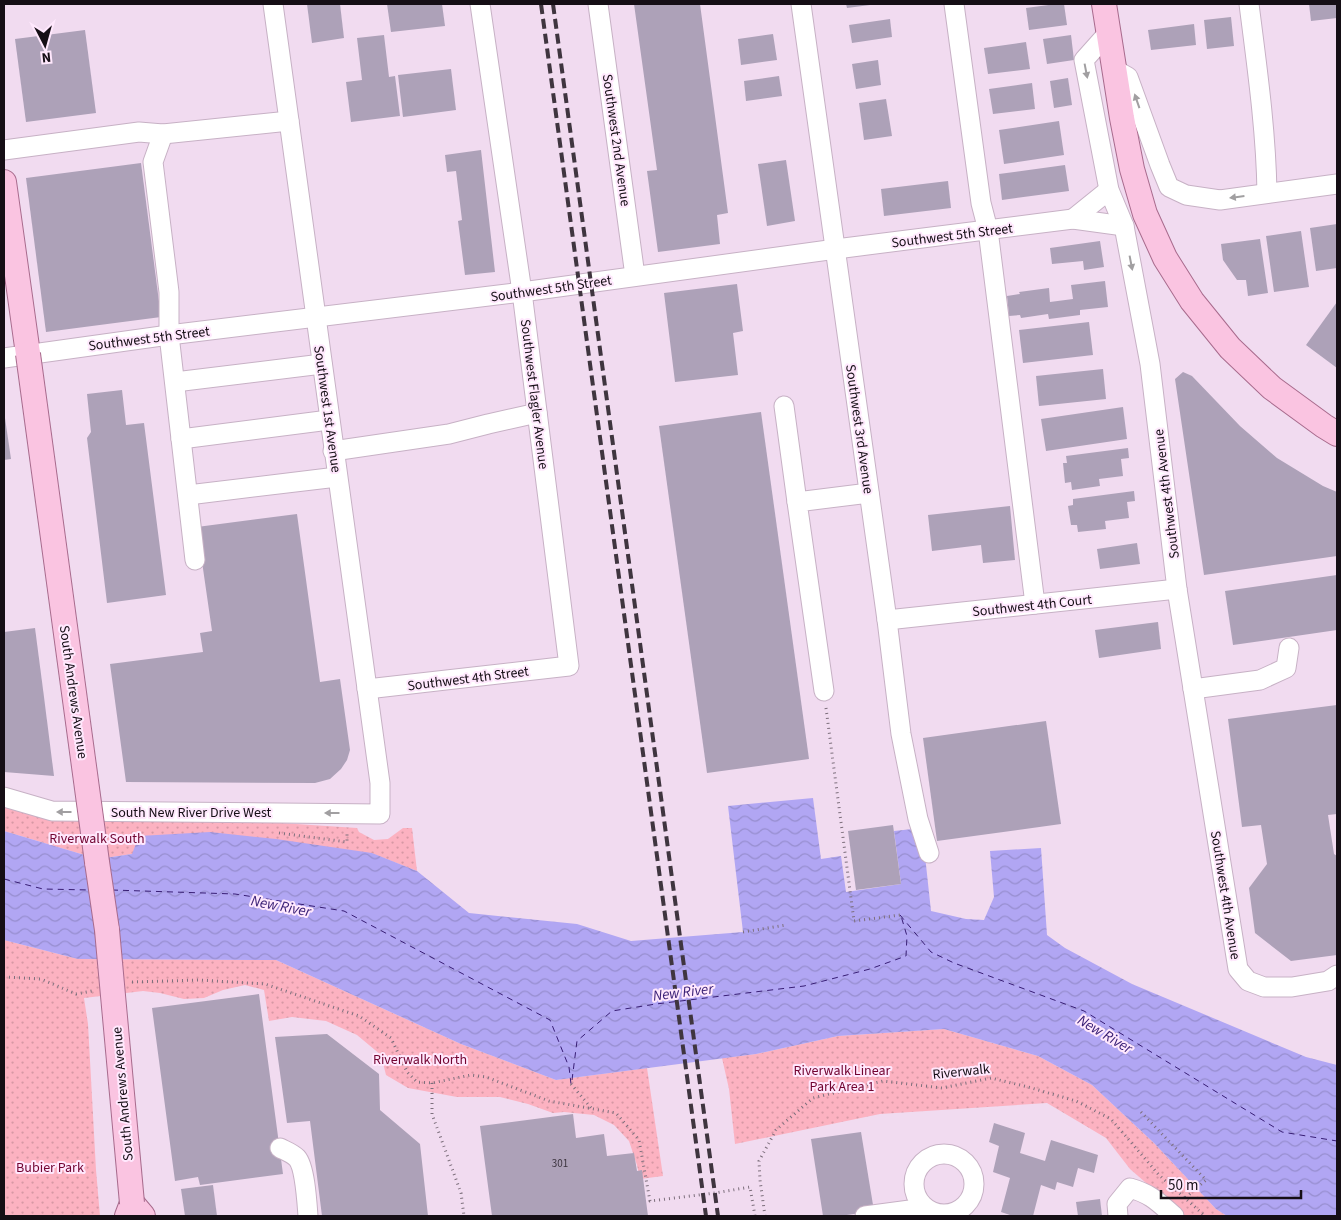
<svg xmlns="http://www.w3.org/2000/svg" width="1341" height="1220" viewBox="0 0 1341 1220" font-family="'Source Sans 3',sans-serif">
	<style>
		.grass { fill: url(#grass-dots) }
		.water { fill: url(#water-waves) }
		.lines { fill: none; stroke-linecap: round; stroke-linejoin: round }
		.ferry { stroke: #371d74; stroke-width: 1; stroke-dasharray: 6 5; stroke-linecap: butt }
		.building { fill: #ada1b8 }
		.minor-casing { stroke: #c7b1c5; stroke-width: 21 }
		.major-casing { stroke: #a86b8d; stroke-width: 26 }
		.path { stroke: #7d6f7c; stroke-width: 3; stroke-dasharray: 1 4; stroke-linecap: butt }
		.minor { stroke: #fff; stroke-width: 19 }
		.major { stroke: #fac4e1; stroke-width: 24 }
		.rail { stroke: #3f353f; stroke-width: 4; stroke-dasharray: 10 5; stroke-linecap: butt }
		.major-bridge-casing { stroke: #a86b8d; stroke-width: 26; stroke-linecap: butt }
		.major-bridge { stroke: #fac4e1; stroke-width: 24 }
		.oneway { fill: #a19fa1 }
		.labels { text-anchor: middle; stroke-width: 4; stroke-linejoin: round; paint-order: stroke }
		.number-label { font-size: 11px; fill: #3b333e }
		.street-label { font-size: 14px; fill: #150e15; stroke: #ffe8fd }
		.park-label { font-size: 14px; fill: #720431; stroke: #ffe8fd }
		.water-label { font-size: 15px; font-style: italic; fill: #371d74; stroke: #ffe8fd }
	</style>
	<defs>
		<pattern id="grass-dots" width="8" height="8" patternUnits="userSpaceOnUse" patternTransform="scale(1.25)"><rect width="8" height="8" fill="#fcb2c1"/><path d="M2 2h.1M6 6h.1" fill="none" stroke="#d798a5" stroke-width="1.8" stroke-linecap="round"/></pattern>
		<pattern id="water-waves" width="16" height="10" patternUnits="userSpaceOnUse" patternTransform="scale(1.25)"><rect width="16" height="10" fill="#b1a6f3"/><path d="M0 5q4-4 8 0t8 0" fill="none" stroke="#978ecf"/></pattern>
	</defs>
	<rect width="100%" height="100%" fill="#f1dbf0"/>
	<!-- grass -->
	<g class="grass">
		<path d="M4,801L236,820L357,828L359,832L374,840L388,839L403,828H412L417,871L371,853L132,854L98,859L4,831Z"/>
		<path d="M4,940L78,959L276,960L461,1044L556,1080L647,1068L663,1176L640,1179L637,1165L629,1141L614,1125L594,1115L564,1112L553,1113L528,1104L500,1097H457L408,1088L386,1075L381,1055L357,1035L326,1021L292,1017L269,1021L264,990L245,985L223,990L204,998L184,999L160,993L143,991L84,998L88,1024L96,1170L100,1216H4Z"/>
		<path d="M944,1029L1038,1056L1092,1085L1154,1143L1216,1209L1227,1216H1184L1130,1169L1106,1138L1047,1103L880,1114L735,1144L729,1089L722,1058L756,1054L838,1036Z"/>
	</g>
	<!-- water -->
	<path class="water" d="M813,798L821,859L841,856L846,892L901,884L894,831L922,828L931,911L966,919L984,920L994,897L990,851L1041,848L1047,935L1065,948L1132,984L1306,1057L1337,1065V1216H1227L1216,1209L1154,1143L1092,1085L1038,1056L944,1029L838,1036L756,1054L556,1080L461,1044L276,960L78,959L4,940V831L98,859L132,854L139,836L210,832L276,839L372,853L417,871L469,913L577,924L631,941L743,932L728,806Z"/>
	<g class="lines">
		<!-- ferry -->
		<g class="ferry">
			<path d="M4,879L43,889L90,890"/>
			<path d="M112,890L235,894L344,911L550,1020L569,1067L571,1084"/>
			<path d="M900,915L931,952L954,963L1084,1011L1282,1132L1337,1141"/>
			<path d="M572,1080L577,1041L612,1011L656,1004L804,986L870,969L906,956L907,936L901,916"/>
		</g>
	</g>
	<!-- building -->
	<g class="building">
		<path d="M307,4H340L344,38L312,43Z"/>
		<path d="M387,4H442L445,26L391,32Z"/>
		<path d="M634,4H700L728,213L717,215L720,244L658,252L647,171L657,170Z"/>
		<path d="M846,4H870V5L847,8Z"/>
		<path d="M1056,4H1064L1067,25L1029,30L1026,8Z"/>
		<path d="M1309,4H1337V18L1311,21Z"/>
		<path d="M1231,17L1234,46L1207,49L1204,20Z"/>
		<path d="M890,19L892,37L852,43L849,25Z"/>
		<path d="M1194,24L1196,45L1151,50L1148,30Z"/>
		<path d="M85,30L96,113L26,122L15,39Z"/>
		<path d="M773,34L777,60L741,65L738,39Z"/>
		<path d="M384,35L389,77L395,76L400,116L351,122L346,82L362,80L357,38Z"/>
		<path d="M1071,35L1074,60L1047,64L1043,39Z"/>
		<path d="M1026,42L1030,69L988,74L984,48Z"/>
		<path d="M878,60L881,85L856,89L852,64Z"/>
		<path d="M451,69L456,110L403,117L398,75Z"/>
		<path d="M779,76L782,96L746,101L744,81Z"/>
		<path d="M1068,78L1072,105L1054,108L1050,81Z"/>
		<path d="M1032,83L1035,109L993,114L989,89Z"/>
		<path d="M886,99L892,136L864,140L859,103Z"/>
		<path d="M1059,121L1064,155L1004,164L999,130Z"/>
		<path d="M481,150L495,272L465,275L458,221L462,220L456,171L447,172L445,155Z"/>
		<path d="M786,160L795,221L767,226L758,164Z"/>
		<path d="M141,163L161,317L46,332L26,178Z"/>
		<path d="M1065,165L1069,191L1002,200L999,174Z"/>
		<path d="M948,181L951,208L884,216L881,189Z"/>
		<path d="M1337,224V268L1316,271L1310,228Z"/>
		<path d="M1301,231L1309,287L1274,292L1266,236Z"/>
		<path d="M1260,239L1268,293L1248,296L1246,280H1237L1223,260L1221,244Z"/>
		<path d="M1100,241L1104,267L1084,270L1083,261L1052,264L1050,248Z"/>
		<path d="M1105,281L1108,307L1080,310V315L1049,319L1048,314L1021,318L1020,315L1009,316L1007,296L1020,294L1019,292L1049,288L1050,302L1073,299L1071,285Z"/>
		<path d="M737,284L743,331L733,333L738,375L675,382L664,293Z"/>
		<path d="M1337,302V368L1306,345Z"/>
		<path d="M1089,322L1093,355L1023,363L1019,330Z"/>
		<path d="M1103,369L1106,399L1039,406L1036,376Z"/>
		<path d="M1183,372L1192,376L1240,426L1277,458L1323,486L1337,492V556L1204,575L1175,379Z"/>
		<path d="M122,390L126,425L144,423L166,595L107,603L87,438L91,432L87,394Z"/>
		<path d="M1123,407L1127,439L1046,451L1041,419Z"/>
		<path d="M761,412L809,759L707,773L659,426Z"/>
		<path d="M4,418H5L11,459L4,460Z"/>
		<path d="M1128,448L1129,458L1121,459L1123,476L1099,479L1100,486L1072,490L1071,482L1065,483L1063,463H1067L1066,456Z"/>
		<path d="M1134,491L1135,501L1127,502L1129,518L1105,521L1106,529L1078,532L1077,525H1071L1068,506L1073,505V499Z"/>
		<path d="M1010,506L1015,560L983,563L981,545L932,551L928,515Z"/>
		<path d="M297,514L320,682L340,679L350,750L347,760L341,769L330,779L315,783L126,782L110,664L203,652L200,633L212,631L197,527Z"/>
		<path d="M1137,543L1140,564L1100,569L1097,549Z"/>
		<path d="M1337,575V630L1233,645L1225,591Z"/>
		<path d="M1158,622L1161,649L1099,658L1095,630Z"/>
		<path d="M35,628L44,697L54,776L4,772V632Z"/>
		<path d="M1337,705V814L1328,815L1334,854L1337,856V955L1291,961L1255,933L1249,888L1267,864L1261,825L1242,827L1228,719Z"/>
		<path d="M1046,721L1061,824L937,841L923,738Z"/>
		<path d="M893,825L901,884L856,890L848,831Z"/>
		<path d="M259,994L283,1174L200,1185L198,1177L175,1181L152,1008Z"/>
		<path d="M327,1034L379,1074L380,1110L420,1144L428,1216H322L310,1121L287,1123L275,1037Z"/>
		<path d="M573,1114L576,1138L604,1134L607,1156L634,1153L637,1171L642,1170L648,1216H492L480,1126Z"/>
		<path d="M994,1123L1025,1133L1020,1153L1045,1161L1051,1140L1098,1155L1094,1173L1078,1168L1073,1187L1057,1182L1055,1190L1041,1185L1033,1216H1013L1001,1212L1010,1178L993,1172L999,1146L989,1142Z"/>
		<path d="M861,1132L874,1211L840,1216H823L811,1139Z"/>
		<path d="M213,1185L217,1216H185L181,1189Z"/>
		<path d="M1100,1199L1102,1216H1078L1076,1202Z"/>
	</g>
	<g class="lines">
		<defs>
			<g id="minor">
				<path d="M598,4L635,276"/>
				<path d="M801,4L887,620L901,734L918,819L929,853"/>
				<path d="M954,4L981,203L988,230L1035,604"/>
				<path d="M1249,4C1257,67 1266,130 1267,193"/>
				<path d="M1109,32L1084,60L1109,190L1124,226L1150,364L1177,589L1238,969L1248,981L1264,987H1292L1328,981L1337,975"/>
				<path d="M1114,69L1128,77L1160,165L1169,187L1186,195L1220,200L1337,184"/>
				<path d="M163,134L153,162L169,292V335L195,560"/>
				<path d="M4,150L139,132L163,134L289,121"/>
				<path d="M1073,219L1109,190"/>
				<path d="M4,358L169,335L522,292L836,249L1073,219L1124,226"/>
				<path d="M175,382L322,364"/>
				<path d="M784,406L797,502"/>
				<path d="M181,439L329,420"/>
				<path d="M333,451L449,434L488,424L537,413"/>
				<path d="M188,495L337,477"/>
				<path d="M887,620L1177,589"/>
				<path d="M367,689L569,666L522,292L480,4"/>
				<path d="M1193,689L1260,680L1286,668L1289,648"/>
				<path d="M824,691L797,502L869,493"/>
				<path d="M4,797L52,811L380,814V783L273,4"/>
				<path d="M280,1148C286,1151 292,1153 297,1158C305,1167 307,1203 308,1216"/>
				<circle cx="944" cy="1184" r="30"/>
				<path d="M865,1216L925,1208"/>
				<path d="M1118,1216L1117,1204L1130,1188C1151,1194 1158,1202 1174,1216"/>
			</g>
			<g id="major">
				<path d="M1104,4L1122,118L1132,169L1145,214L1165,258L1192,301L1230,348L1272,388L1324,426L1337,434"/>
				<path d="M4,182L28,354"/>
				<path d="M97,862L107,930"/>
				<path d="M127,1216L132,1203L143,1216"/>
			</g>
		</defs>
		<!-- minor casing -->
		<use href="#minor" class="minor-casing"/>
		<!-- major casing -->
		<use href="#major" class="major-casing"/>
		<!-- path -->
		<g class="path">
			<path d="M826,708L854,921L900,915"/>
			<path d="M279,833L347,842V832"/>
			<path d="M743,932L786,925"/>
			<path d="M4,977L41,979L76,994L92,991"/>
			<path d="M132,982L199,980L265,984L359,1016L391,1038L407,1072L417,1082L432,1083L471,1075L486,1077L549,1101L616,1113L639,1140L650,1201L715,1193L750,1187L755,1216"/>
			<path d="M432,1083V1114L461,1193L464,1216"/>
			<path d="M571,1084L592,1109"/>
			<path d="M1141,1112L1206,1180L1185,1198"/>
			<path d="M765,1216L760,1180L759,1161L776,1130L813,1098L883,1081L942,1088L991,1078L1028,1087L1076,1101L1111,1119L1159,1175L1205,1216"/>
		</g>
		<!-- minor -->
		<use href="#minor" class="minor"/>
		<!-- major -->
		<use href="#major" class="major"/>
		<!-- rail -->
		<g class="rail">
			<path d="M541,4L706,1216"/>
			<path d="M553,4L718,1216"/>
		</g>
		<defs>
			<g id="major-bridge">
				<path d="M28,354L97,862"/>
				<path d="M107,930L132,1203"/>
			</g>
		</defs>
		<!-- major-bridge casing -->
		<use href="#major-bridge" class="major-bridge-casing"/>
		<!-- major-bridge -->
		<use href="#major-bridge" class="major-bridge"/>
	</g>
	<!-- one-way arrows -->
	<defs><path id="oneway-solid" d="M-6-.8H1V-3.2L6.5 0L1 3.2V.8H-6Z" transform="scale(1.25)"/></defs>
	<g class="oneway">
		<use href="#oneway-solid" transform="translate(1086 71) rotate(79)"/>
		<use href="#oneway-solid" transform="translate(1137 101) rotate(-109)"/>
		<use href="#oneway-solid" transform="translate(1237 197) rotate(173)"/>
		<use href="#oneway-solid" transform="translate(1131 263) rotate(79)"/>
		<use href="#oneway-solid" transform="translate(64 812) rotate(-180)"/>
		<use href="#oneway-solid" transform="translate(332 813) rotate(-180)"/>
	</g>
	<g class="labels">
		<!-- number labels -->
		<g class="number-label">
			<text x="560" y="1167">301</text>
		</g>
		<!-- street labels -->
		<g class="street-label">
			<text transform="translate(617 140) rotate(82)" y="5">Southwest 2nd Avenue</text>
			<text transform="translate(952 235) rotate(-7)" y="5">Southwest 5th Street</text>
			<text transform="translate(551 288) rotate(-8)" y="5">Southwest 5th Street</text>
			<text transform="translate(149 338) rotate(-7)" y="5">Southwest 5th Street</text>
			<text transform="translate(535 394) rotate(83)" y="5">Southwest Flagler Avenue</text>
			<text transform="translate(328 409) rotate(82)" y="5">Southwest 1st Avenue</text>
			<text transform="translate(860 429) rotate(82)" y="5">Southwest 3rd Avenue</text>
			<text transform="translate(1166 494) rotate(-97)" y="5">Southwest 4th Avenue</text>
			<text transform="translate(1032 605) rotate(-6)" y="5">Southwest 4th Court</text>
			<text transform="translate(468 678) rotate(-7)" y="5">Southwest 4th Street</text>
			<text transform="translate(74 692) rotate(82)" y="5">South Andrews Avenue</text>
			<text x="191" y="817">South New River Drive West</text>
			<text transform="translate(1226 895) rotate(81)" y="5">Southwest 4th Avenue</text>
			<text transform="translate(961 1071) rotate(-6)" y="5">Riverwalk</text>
			<text transform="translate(122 1094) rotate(-95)" y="5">South Andrews Avenue</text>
		</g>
		<!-- park labels -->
		<g class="park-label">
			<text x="97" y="843">Riverwalk South</text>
			<text x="420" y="1064">Riverwalk North</text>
			<text x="842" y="1075">Riverwalk Linear<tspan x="842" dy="16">Park Area 1</tspan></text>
			<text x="50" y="1172">Bubier Park</text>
		</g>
		<!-- water labels -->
		<g class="water-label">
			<text transform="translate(281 906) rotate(11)" y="5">New River</text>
			<text transform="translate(683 992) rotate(-7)" y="5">New River</text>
			<text transform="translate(1105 1034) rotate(31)" y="5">New River</text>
		</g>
	</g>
	<!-- border -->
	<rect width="1341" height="1220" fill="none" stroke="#150e15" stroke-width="10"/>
	<!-- north arrow -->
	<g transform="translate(45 45) rotate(174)" stroke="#ffe8fd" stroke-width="4" paint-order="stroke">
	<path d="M0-4L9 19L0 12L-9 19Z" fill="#150e15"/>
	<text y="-8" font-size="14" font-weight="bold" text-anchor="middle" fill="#150e15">N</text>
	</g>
	<!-- scale -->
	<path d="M1161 1190v8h140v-8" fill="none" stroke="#150e15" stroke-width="2.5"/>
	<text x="1168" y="1190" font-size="15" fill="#150e15" stroke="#ffe8fd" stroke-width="4" paint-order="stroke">50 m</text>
</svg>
